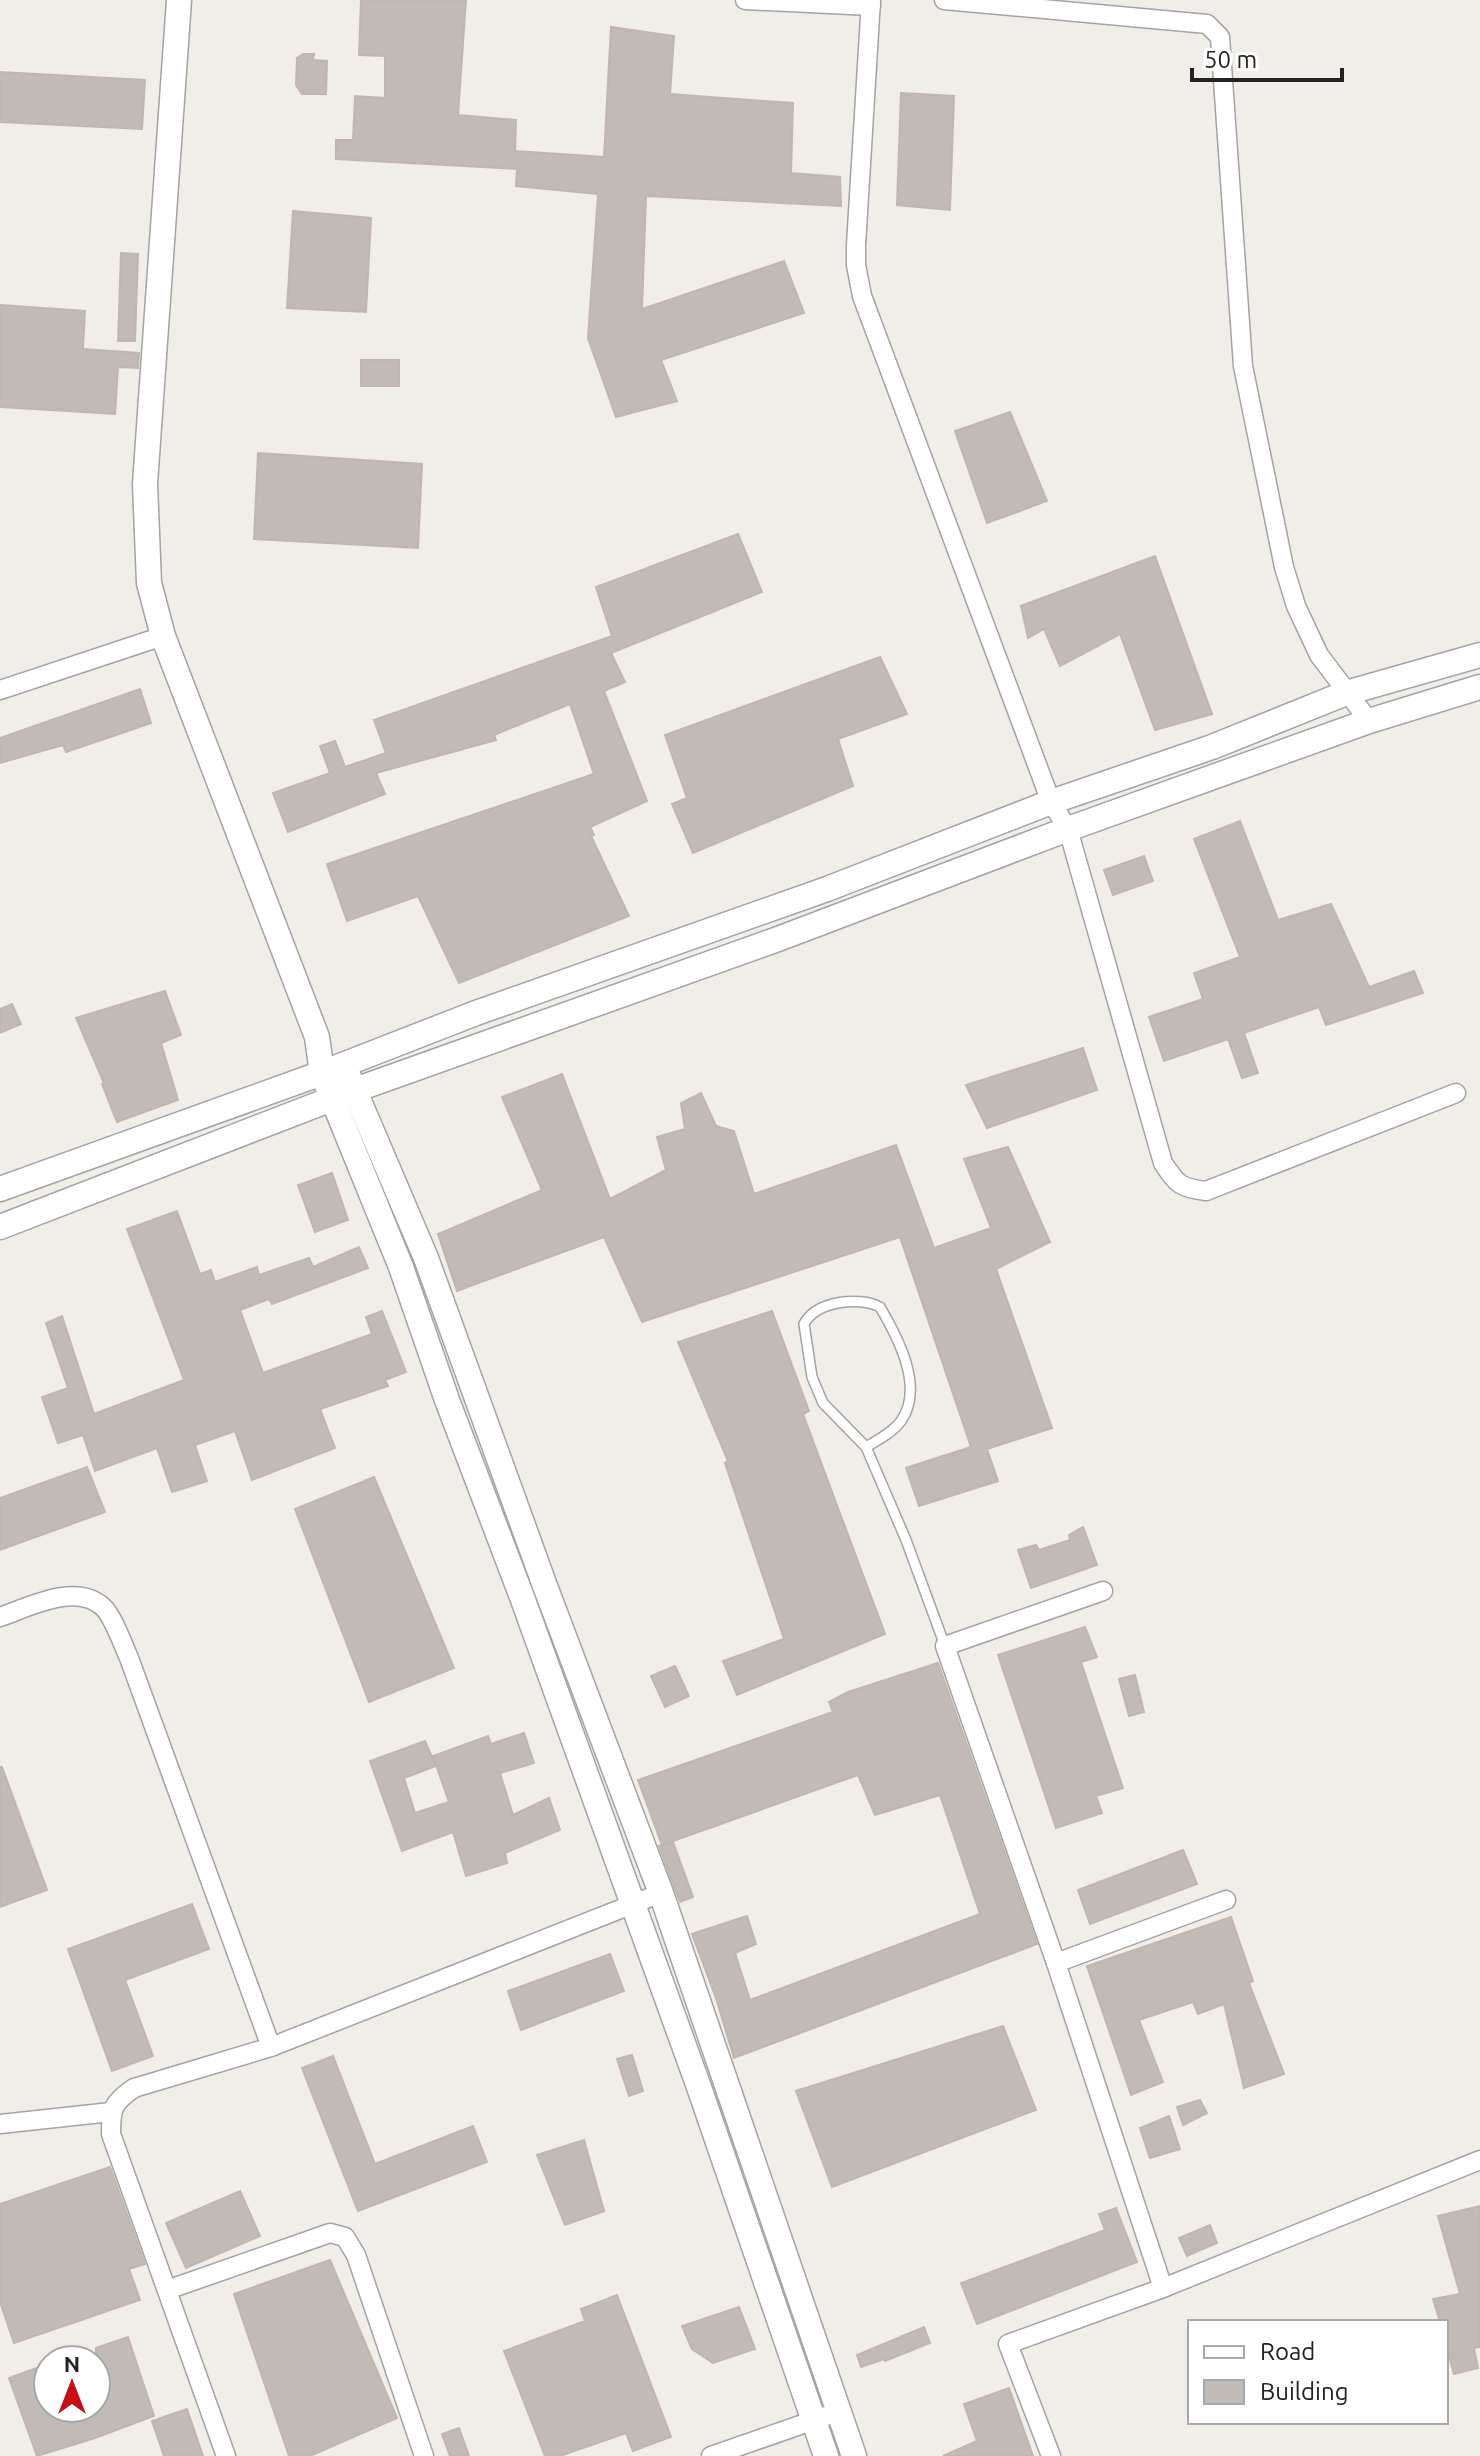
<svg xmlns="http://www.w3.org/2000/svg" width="1480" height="2456" viewBox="0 0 1480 2456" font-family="Ubuntu,sans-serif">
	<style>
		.building { fill: #c2bab6; stroke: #c2b5ac; stroke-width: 2 }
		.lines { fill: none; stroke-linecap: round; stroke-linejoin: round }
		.service-casing { stroke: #a3a3a3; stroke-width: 12 }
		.minor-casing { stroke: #a3a3a3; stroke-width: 21 }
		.tertiary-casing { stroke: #a3a3a3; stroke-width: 27 }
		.service { stroke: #fff; stroke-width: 9 }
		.minor { stroke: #fff; stroke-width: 18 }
		.tertiary { stroke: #fff; stroke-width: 24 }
	</style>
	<rect width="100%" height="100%" fill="#f1eee9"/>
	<!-- building -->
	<g class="building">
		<path d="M361,0H466L458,115L516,120L515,151L604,157L611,27L674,36L670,94L793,103L791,173L840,177L841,206L646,196L642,309L784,261L804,313L661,360L677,401L616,417L588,338L598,194L516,186L517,169L336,159V140H353L355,96L385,98V56L359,55Z"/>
		<path d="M303,54H314L313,60L327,61L326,94H302L296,85L297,58Z"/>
		<path d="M0,72L145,80L142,129L0,122Z"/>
		<path d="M901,93L954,96L950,210L897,205Z"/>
		<path d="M293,211L371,218L366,312L287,308Z"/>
		<path d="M121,253L138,254L135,341H118Z"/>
		<path d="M0,305L85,311L83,349L139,353L138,368L118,367L115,414L0,407Z"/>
		<rect x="361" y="360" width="38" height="26"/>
		<path d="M1010,412L1047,501L987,523L955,431Z"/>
		<path d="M258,453L422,464L418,548L254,539Z"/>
		<path d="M738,534L762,592L611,653L625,682L604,691L647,801L590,827L594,835L591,836L629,916L459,983L418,896L347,921L327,864L594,774L570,704L494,735L496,740L376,773L385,794L288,832L273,793L330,773L320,746L335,741L345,767L386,753L374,720L612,636L596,587Z"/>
		<path d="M1155,556L1212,714L1155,730L1120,634L1060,666L1044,629L1028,638L1021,606Z"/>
		<path d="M880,657L907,714L838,739L853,786L693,853L672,804L687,798L665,735Z"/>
		<path d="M140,689L151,723L66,752L63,745L0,763V738Z"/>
		<path d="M1240,821L1278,920L1331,904L1369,987L1414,971L1423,993L1326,1025L1319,1007L1244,1033L1258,1073L1242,1078L1228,1039L1164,1061L1149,1017L1203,999L1194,973L1240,957L1194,839Z"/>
		<path d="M1144,856L1153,881L1113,895L1104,870Z"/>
		<path d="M165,991L181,1035L161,1043L178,1100L117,1122L102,1084L104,1083L76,1018Z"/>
		<path d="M12,1004L21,1024L0,1033V1009Z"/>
		<path d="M1083,1048L1097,1090L987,1128L966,1085Z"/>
		<path d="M562,1074L610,1199L666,1170L657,1137L685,1129L681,1103L701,1093L716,1126L734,1131L754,1194L896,1145L934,1248L991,1228L964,1159L1008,1147L1050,1242L996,1269L1052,1428L987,1449L998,1481L919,1506L906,1468L971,1447L900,1237L642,1322L604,1237L457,1291L438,1234L542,1190L502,1097Z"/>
		<path d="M332,1173L348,1220L315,1232L298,1185Z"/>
		<path d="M177,1211L200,1274L211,1270L215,1282L257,1267L259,1275L309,1258L313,1267L359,1247L368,1268L272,1304L269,1299L240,1310L263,1373L372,1334L366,1317L382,1311L406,1372L385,1380L388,1386L320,1409L335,1448L252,1480L235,1431L195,1445L207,1481L172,1492L157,1448L95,1471L83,1435L58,1443L42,1397L68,1388L46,1323L62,1316L94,1414L184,1380L127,1229Z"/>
		<path d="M772,1311L809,1411L803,1414L885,1634L737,1695L723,1661L784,1639L725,1463L728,1461L678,1342Z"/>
		<path d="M87,1467L105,1512L0,1550V1498Z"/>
		<path d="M374,1477L454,1668L369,1702L295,1509Z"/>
		<path d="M1083,1527L1097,1565L1031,1588L1018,1550L1036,1545L1039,1550L1070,1540L1069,1535Z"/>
		<path d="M1085,1627L1097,1657L1081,1662L1123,1788L1096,1796L1102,1813L1056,1828L998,1655Z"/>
		<path d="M938,1663L1037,1944L734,2058L716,1998L692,1934L747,1916L756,1944L735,1953L750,2000L980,1914L940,1795L875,1815L858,1775L662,1845L638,1780L833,1712L829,1702L848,1692Z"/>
		<path d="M675,1666L689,1696L665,1707L651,1676Z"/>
		<path d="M1135,1675L1144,1712L1129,1716L1119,1679Z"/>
		<path d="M524,1733L534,1763L500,1773L513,1815L549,1798L560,1830L505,1853L507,1863L466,1876L453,1832L402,1851L370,1761L425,1741L436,1766L404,1778L415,1813L449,1802L433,1756L488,1736L491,1744Z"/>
		<path d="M0,1767H2L47,1890L0,1907Z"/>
		<path d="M673,1842L693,1897L680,1902L659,1846Z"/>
		<path d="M1183,1850L1197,1884L1090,1924L1078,1890Z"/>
		<path d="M192,1904L209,1949L125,1980L153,2056L112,2071L68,1949Z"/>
		<path d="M1231,1917L1253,1981L1249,1983L1284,2074L1244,2088L1224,2004L1198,2014L1193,2002L1139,2020L1163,2082L1131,2095L1087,1966Z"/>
		<path d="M610,1954L624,1991L521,2030L508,1991Z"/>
		<path d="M1003,2026L1036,2110L832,2187L796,2091Z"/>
		<path d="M632,2055L643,2091L629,2096L617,2059Z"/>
		<path d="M333,2056L375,2164L473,2126L487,2162L358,2211L302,2068Z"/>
		<path d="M1200,2100L1207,2113L1183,2125L1177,2107Z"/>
		<path d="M1169,2116L1180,2149L1150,2158L1140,2128Z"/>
		<path d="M584,2140L604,2211L565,2225L537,2155Z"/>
		<path d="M110,2167L145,2264L129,2269L140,2300L14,2343L0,2302V2204Z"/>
		<path d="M240,2191L260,2236L186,2268L166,2223Z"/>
		<path d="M1480,2206V2347L1474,2348L1478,2368L1454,2374L1446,2344V2322H1440L1433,2299L1460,2294L1438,2216Z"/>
		<path d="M1116,2208L1137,2262L977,2324L961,2283L1105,2230L1099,2214Z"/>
		<path d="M1210,2225L1217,2243L1187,2256L1179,2238Z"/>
		<path d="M330,2260L397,2418L310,2456H289L234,2294Z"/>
		<path d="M617,2295L671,2437L633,2451L626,2433L560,2456H545L504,2351L585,2321L581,2309Z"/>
		<path d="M739,2307L755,2349L713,2363L692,2349L682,2326Z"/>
		<path d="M924,2327L930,2343L885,2361L884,2359L861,2367L857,2355Z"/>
		<path d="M128,2337L154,2416L95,2438L37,2456L9,2378L48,2364V2408H96V2348Z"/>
		<path d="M1009,2388L1033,2456H943L977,2441L964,2404Z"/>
		<path d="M187,2409L203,2456H164L152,2421Z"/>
		<path d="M459,2428L469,2456H450L442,2434Z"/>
	</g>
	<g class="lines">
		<defs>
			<path id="service" d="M866,1447C878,1440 893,1432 901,1421C925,1387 897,1336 880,1307C859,1296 816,1301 804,1324L812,1377L823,1403L866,1447L906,1540L945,1646"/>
			<g id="minor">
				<path d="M745,0L871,6"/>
				<path d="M871,0L856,245V265L862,296L1051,802L1068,829L1163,1163C1177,1184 1180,1188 1206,1191L1456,1093"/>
				<path d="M944,0L1207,24L1220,37L1243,366L1284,567L1296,606L1319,655L1369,721"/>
				<path d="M0,690L163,636"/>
				<path d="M1103,1591L945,1646L1056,1963L1163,2288"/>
				<path d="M0,1617C29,1607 76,1582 103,1607C113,1616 123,1645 129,1658L271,2047"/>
				<path d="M1056,1963L1226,1900"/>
				<path d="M0,2124L111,2112"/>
				<path d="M167,2290L330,2233L345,2237L356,2255L424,2456"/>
				<path d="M226,2456L111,2134C111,2109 112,2103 134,2088L271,2047L661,1893"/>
				<path d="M711,2456L826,2416"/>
				<path d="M1051,2456L1008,2344L1163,2288L1480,2160"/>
			</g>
			<g id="tertiary">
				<path d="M179,0L145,484L149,583L163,636L317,1037L322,1073L401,1267L447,1400L522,1597L700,2090L826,2456"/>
				<path d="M348,1075L426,1258L545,1586L661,1893L854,2456"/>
				<path d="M0,1189L322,1073L476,1013L827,889L1051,802L1212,747L1346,693L1480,655"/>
				<path d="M0,1227L355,1090L778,939L1068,829L1369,721L1480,687"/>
			</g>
		</defs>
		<!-- service casing -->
		<use href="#service" class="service-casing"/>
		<!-- minor casing -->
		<use href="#minor" class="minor-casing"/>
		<!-- tertiary casing -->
		<use href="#tertiary" class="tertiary-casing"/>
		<!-- service -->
		<use href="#service" class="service"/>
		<!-- minor -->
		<use href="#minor" class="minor"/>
		<!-- tertiary -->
		<use href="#tertiary" class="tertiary"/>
	</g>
	<!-- legend -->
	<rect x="1188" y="2320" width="260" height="104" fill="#ffffff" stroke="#a7a7a7" stroke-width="2"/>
	<rect x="1204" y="2346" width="40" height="12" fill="#ffffff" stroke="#a7a7a7" stroke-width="2"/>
	<text x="1260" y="2360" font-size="24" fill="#222222">Road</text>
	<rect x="1204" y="2380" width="40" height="24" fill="#c2bab6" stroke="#a7a7a7" stroke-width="2"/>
	<text x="1260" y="2400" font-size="24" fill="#222222">Building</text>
	<!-- north arrow -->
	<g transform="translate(72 2384)"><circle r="38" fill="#ffffff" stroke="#a7a7a7" stroke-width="2"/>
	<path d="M0-6L14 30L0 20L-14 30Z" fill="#c50e16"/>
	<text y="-12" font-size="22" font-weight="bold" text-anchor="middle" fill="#222222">N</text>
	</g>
	<!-- scale -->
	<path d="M1192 68v12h150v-12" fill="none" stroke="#222222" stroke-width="4"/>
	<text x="1204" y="68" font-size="24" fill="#222222" stroke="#ffffff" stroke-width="6" paint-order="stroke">50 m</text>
</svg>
